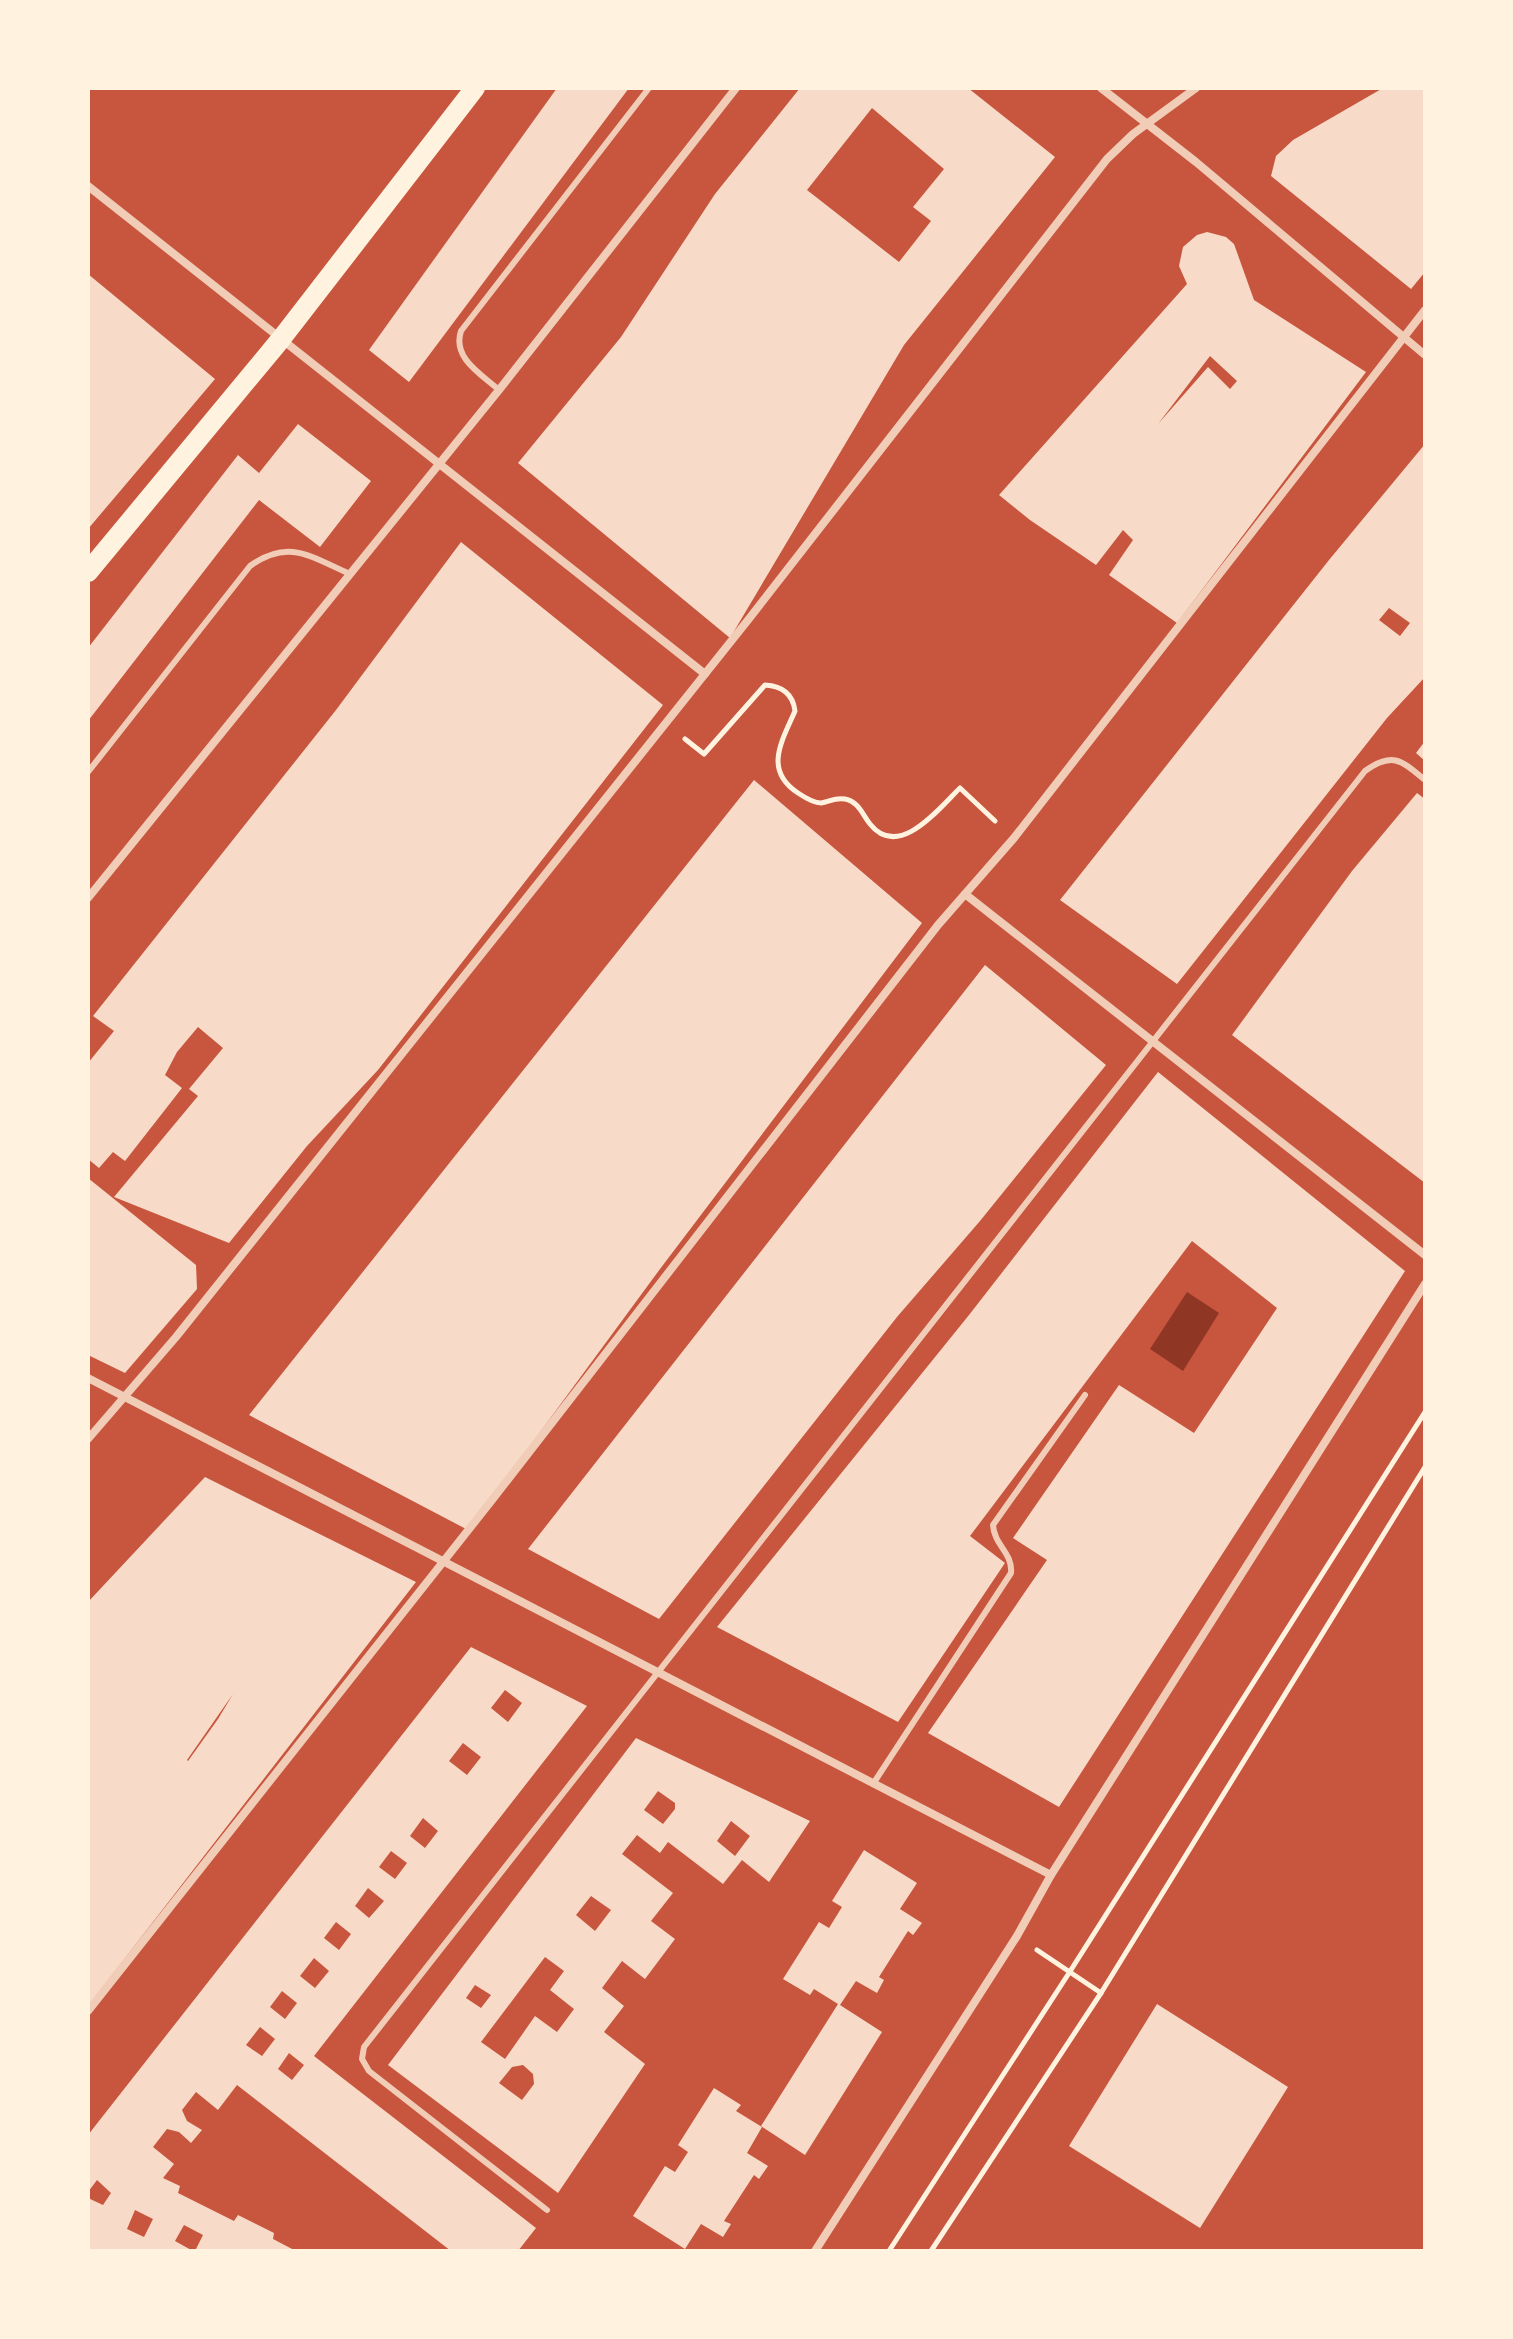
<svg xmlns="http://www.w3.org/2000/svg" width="1513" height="2339" viewBox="0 0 1513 2339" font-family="'Golos Text',sans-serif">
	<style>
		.water { fill: #8f3625 }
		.building { fill: #f7dbc8; fill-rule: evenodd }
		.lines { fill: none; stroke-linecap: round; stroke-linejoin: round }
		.path { stroke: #fff3e0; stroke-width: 5 }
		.service { stroke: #f1ccb7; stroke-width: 6 }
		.minor { stroke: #f1ccb7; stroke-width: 8 }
		.primary { stroke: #fff3e0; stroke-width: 20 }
	</style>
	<rect width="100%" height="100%" fill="#c8553d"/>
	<!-- water -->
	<path class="water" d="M1187,1292L1219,1313L1183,1371L1150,1349Z"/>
	<!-- building -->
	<g class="building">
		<path d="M557,88H629L409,382L369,350Z"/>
		<path d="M800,88H968L1055,157L904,345L730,638L518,463L621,337L715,194ZM872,108L944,169L913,207L931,221L899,262L807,190Z"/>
		<path d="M1383,88H1425V272L1411,289L1271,176L1276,156L1293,140Z"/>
		<path d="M1207,232L1226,237L1234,244L1254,300L1366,372L1177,623L1109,575L1133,540L1123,530L1096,565L1030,520L999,495L1187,284L1179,266L1183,247L1197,235ZM1210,356L1237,381L1230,389L1208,367L1158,424Z"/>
		<path d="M88,274L215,379L88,529Z"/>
		<path d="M298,424L371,481L320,547L259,500L88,721V648L238,455L259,473Z"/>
		<path d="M1425,444V677L1387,718L1177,984L1060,900L1329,560ZM1389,608L1410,623L1400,636L1379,620Z"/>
		<path d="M461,542L663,705L378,1070L307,1146L229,1243L114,1197L198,1096L189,1089L223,1048L198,1027L177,1052L165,1075L182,1088L125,1161L113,1152L99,1168L88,1159V1063L114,1031L93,1016L336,710Z"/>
		<path d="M1425,741V761L1416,753Z"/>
		<path d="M754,780L922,923L660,1269L468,1530L249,1415Z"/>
		<path d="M1417,793L1425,799V1183L1232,1035L1352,871Z"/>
		<path d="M985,965L1106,1065L980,1221L897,1317L659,1619L528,1549Z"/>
		<path d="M1158,1072L1405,1271L1059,1807L928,1733L1047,1560L1013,1538L1119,1385L1194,1433L1277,1308L1192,1241L970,1536L1005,1563L898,1722L717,1627L969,1315Z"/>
		<path d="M88,1178L196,1265L197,1289L125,1373L88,1355Z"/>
		<path d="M205,1477L416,1582L88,2006V1602ZM233,1694L218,1719L188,1761L187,1760Z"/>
		<path d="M471,1647L587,1706L314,2056L536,2228L518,2251H451L237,2085L218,2110L196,2092L182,2110L187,2121L202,2130L191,2143L179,2132L167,2129L153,2147L174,2164L163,2178L180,2186L178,2193L234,2221L238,2215L274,2233L273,2239L296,2251H195L203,2235L184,2225L175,2241L193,2251H88V2198L103,2205L111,2193L97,2180L88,2192V2135ZM505,1690L522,1703L508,1722L491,1708ZM463,1743L481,1757L467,1775L449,1761ZM423,1818L438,1831L425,1848L410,1836ZM391,1851L407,1863L395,1879L379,1867ZM368,1888L384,1901L369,1918L355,1906ZM336,1922L351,1934L339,1950L324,1938ZM314,1958L329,1971L315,1988L300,1976ZM282,1991L297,2003L285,2019L270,2007ZM260,2027L275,2039L262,2056L246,2045ZM289,2053L304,2065L292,2080L278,2069ZM135,2210L153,2219L144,2237L127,2229Z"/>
		<path d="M636,1738L810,1821L769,1882L742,1860L723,1884L668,1842L660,1853L637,1835L622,1854L673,1893L651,1921L675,1939L645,1979L622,1961L602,1988L624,2006L604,2032L645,2064L558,2193L388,2065ZM658,1791L675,1803V1809L663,1824L644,1810ZM731,1821L750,1836L735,1856L717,1841ZM591,1896L611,1910L595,1931L576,1915ZM545,1957L564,1971L550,1990L574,2009L557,2032L535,2016L505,2059L481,2042ZM475,1985L491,1995L481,2008L466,1998ZM523,2065L533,2074L534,2084L522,2100L499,2083L512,2067Z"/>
		<path d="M864,1850L917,1883L900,1909L922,1923L913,1935L908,1931L879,1977L884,1980L877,1993L856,1981L840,2005L882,2032L805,2155L761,2126L838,2004L814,1989L810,1995L783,1979L819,1922L829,1928L842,1907L832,1901Z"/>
		<path d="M1157,2004L1288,2087L1200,2228L1069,2146Z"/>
		<path d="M714,2088L741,2105L736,2111L762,2127L747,2153L768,2166L759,2179L754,2175L724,2221L731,2224L723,2237L701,2224L685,2249L633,2216L665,2166L675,2172L688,2152L678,2145Z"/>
	</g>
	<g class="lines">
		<!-- path -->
		<g class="path">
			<path d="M685,739L704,754L765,685C782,686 793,694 795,711C782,741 763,770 798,793C804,797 813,803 821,803C829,802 835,797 845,799C859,802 862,814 870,824C899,861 940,807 960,788L995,821"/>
			<path d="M1037,1950L1101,1993"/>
			<path d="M889,2251L1069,1973L1425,1412"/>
			<path d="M931,2251L1101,1993L1425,1467"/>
		</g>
		<!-- service -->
		<g class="service">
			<path d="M499,390C481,374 452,358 461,331L649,88"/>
			<path d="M88,772L250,566C289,538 311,557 350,574"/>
			<path d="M873,1784L1011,1573C1013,1553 994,1545 993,1525L1085,1395"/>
			<path d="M547,2210L369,2071L362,2059L364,2047L1365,771C1393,751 1402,761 1425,780"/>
		</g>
		<!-- minor -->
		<g class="minor">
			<path d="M1101,88L1196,162L1425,355"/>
			<path d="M88,186L705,674"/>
			<path d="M965,894L1425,1255"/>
			<path d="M88,898L499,390L736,88"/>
			<path d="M88,1378L1051,1875"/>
			<path d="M88,1439L176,1337L748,620L1107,159L1133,134L1196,88"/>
			<path d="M88,2011L492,1500L938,925L1014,838L1425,310"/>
			<path d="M815,2251L1017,1936L1051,1875L1425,1284"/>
		</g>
		<!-- primary -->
		<path class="primary" d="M88,572L281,339L475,88"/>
	</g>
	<!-- border -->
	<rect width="1513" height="2339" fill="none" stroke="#fff3e0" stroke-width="180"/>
</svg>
